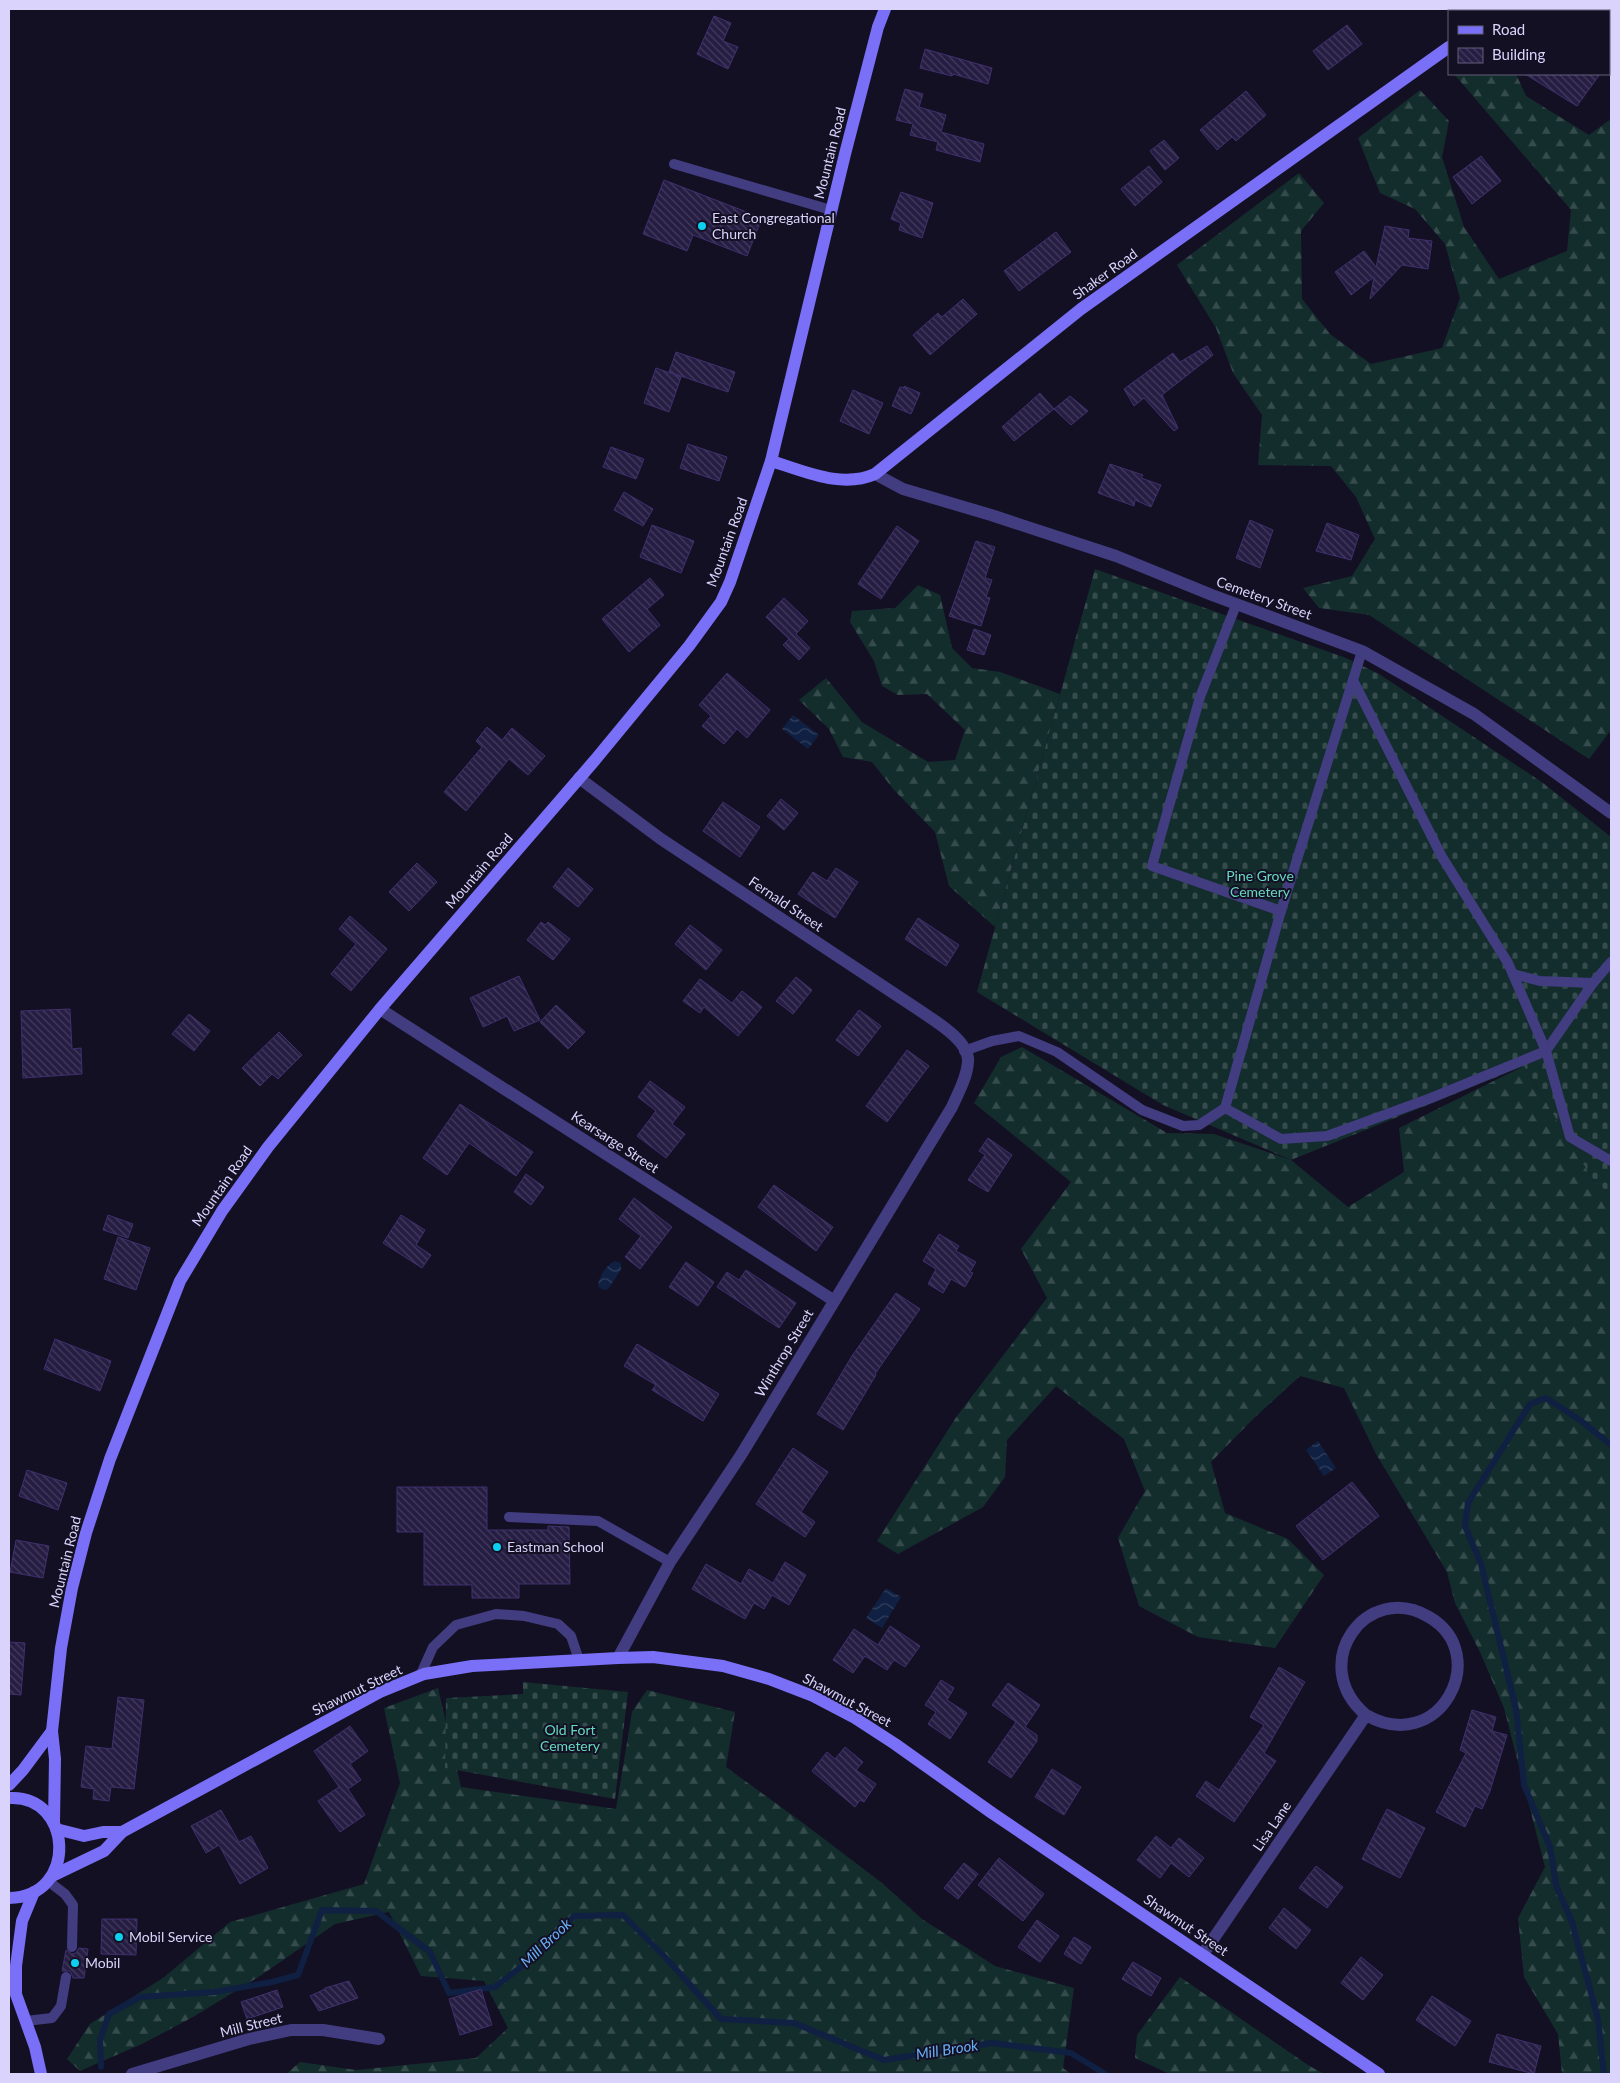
<svg xmlns="http://www.w3.org/2000/svg" width="1620" height="2083" viewBox="0 0 1620 2083" font-family="Lato,sans-serif">
	<style>
		.forest { fill: url(#forest-firs) }
		.cemetery { fill: url(#cemetery-stones) }
		.water { fill: url(#water-waves) }
		.lines { fill: none; stroke-linecap: round; stroke-linejoin: round }
		.stream { stroke: #0f2043; stroke-width: 6 }
		.building { fill: url(#building-back-hatch); stroke: #3f306e }
		.lane { stroke: #423d80; stroke-width: 10 }
		.street { stroke: #423d80; stroke-width: 12 }
		.secondary { stroke: #7970f7; stroke-width: 12 }
		.poi-dot { fill: #0dd0f0; stroke: #141023; stroke-width: 2 }
		.labels { text-anchor: middle; stroke-width: 4; stroke-linejoin: round; paint-order: stroke }
		.street-label { font-size: 14px; fill: #dad4fd; stroke: #141023 }
		.poi-label { font-size: 14px; fill: #dad4fd; stroke: #141023; text-anchor: start }
		.park-label { font-size: 14px; fill: #64d9c1; stroke: #141023 }
		.water-label { font-size: 15px; font-style: italic; fill: #68aff7; stroke: #141023 }
	</style>
	<defs>
		<pattern id="forest-firs" width="22" height="20" patternUnits="userSpaceOnUse" patternTransform="scale(1.25)"><rect width="22" height="20" fill="#132d2d"/><path d="M5 1l3.5 6h-7zM16 11l3.5 6h-7z" fill="#354b4c"/></pattern>
		<pattern id="cemetery-stones" width="16" height="16" patternUnits="userSpaceOnUse" patternTransform="scale(1.25)"><rect width="16" height="16" fill="#132d2d"/><path d="M2 7V4a2 2 0 0 1 4 0v3zM10 15v-3a2 2 0 0 1 4 0v3z" fill="#354b4c"/></pattern>
		<pattern id="water-waves" width="16" height="10" patternUnits="userSpaceOnUse" patternTransform="scale(1.25)"><rect width="16" height="10" fill="#0f2043"/><path d="M0 5q4-4 8 0t8 0" fill="none" stroke="#31405f"/></pattern>
		<pattern id="building-back-hatch" width="6" height="6" patternUnits="userSpaceOnUse" patternTransform="scale(1.25)"><rect width="6" height="6" fill="#261d43"/><path d="M-1 5l2 2M0 0l6 6M5-1l2 2" fill="none" stroke="#453d5f"/></pattern>
	</defs>
	<rect width="100%" height="100%" fill="#141023"/>
	<!-- forest -->
	<g class="forest">
		<path d="M1586,9H1611V53L1609,48V11H1588Z"/>
		<path d="M1454,74H1516L1526,96L1589,135L1611,119V730L1589,759L1369,615L1319,608L1303,588L1352,576L1375,539L1356,497L1331,466L1258,465L1262,415L1233,373L1216,328L1177,265L1299,173L1324,203L1301,231L1302,299L1330,334L1371,364L1442,348L1460,298L1445,244L1415,209L1380,193L1358,138L1420,90L1449,121L1442,157L1464,227L1499,279L1567,251L1571,210Z"/>
		<path d="M918,585L940,595L952,648L972,668L1000,672L1060,694L995,927L949,886L935,832L894,790L872,762L843,757L829,729L799,700L826,678L862,722L928,762L955,760L965,730L927,694L898,695L882,686L874,661L850,622L852,611L895,608Z"/>
		<path d="M1022,1047L1167,1133L1214,1134L1291,1160L1348,1207L1404,1172L1399,1128L1524,1066L1592,1178L1611,1196V2074H1562L1558,2034L1524,1977L1518,1918L1545,1867L1504,1708L1480,1652L1455,1603L1447,1572L1376,1454L1344,1388L1300,1376L1254,1418L1211,1462L1225,1513L1288,1539L1324,1575L1275,1648L1198,1637L1139,1606L1118,1538L1145,1491L1124,1439L1056,1386L1007,1440L1005,1477L983,1507L898,1554L877,1541L957,1416L1047,1298L1021,1249L1071,1182L974,1103L1001,1057Z"/>
		<path d="M438,1688L461,1787L616,1809L632,1712L647,1690L735,1712L726,1767L803,1823L882,1883L922,1919L995,1966L1074,1988L1063,2068L1071,2074H286L300,2062L356,2070L476,2058L508,2028L484,1981L421,1976L389,1912L335,1924L260,1976L193,2017L144,2043L80,2071L67,2059L90,2024L163,1978L230,1922L364,1884L400,1783L384,1708Z"/>
		<path d="M1180,1977L1308,2065L1324,2074H1170L1135,2058L1137,2035Z"/>
	</g>
	<!-- cemetery -->
	<g class="cemetery">
		<path d="M1095,569L1346,658L1379,674L1543,783L1611,837V1196L1592,1178L1524,1066L1291,1160L1163,1105L977,992Z"/>
		<path d="M523,1682L628,1692L615,1799L445,1768L446,1698L523,1694Z"/>
	</g>
	<!-- water -->
	<g class="water">
		<path d="M793,715L819,735L808,749L782,729Z"/>
		<path d="M614,1261L621,1263V1270L608,1289L603,1290L598,1286C599,1276 605,1267 614,1261Z"/>
		<path d="M1318,1441L1336,1468L1324,1476L1306,1450Z"/>
		<path d="M886,1588L901,1597L882,1628L866,1618Z"/>
	</g>
	<g class="lines">
		<!-- stream -->
		<g class="stream">
			<path d="M101,2067L100,2040L109,2014L140,1997L215,1992L272,1982L298,1975L322,1910L376,1911L430,1952L449,1993L495,1987L543,1950L574,1916L623,1915L665,1957L721,2019L794,2023L884,2060L992,2043L1071,2053L1105,2074"/>
			<path d="M1604,2074L1598,2019L1572,1922L1556,1885L1550,1847L1524,1785L1516,1709L1481,1564L1465,1526L1468,1503L1530,1404L1546,1398L1580,1420L1611,1445"/>
		</g>
	</g>
	<!-- building -->
	<g class="building">
		<path d="M714,16L731,23L723,41L738,47L728,69L697,54Z"/>
		<path d="M1347,25L1362,44L1328,70L1313,51Z"/>
		<path d="M925,49L992,68L988,84L953,74L952,76L920,68Z"/>
		<path d="M1525,74H1600L1577,106Z"/>
		<path d="M905,89L923,94L919,107L946,115L941,132L984,144L980,162L936,150L938,142L910,135L913,124L896,120Z"/>
		<path d="M1246,91L1266,115L1236,141L1232,137L1217,150L1200,130Z"/>
		<path d="M1164,140L1179,158L1165,170L1150,151Z"/>
		<path d="M1481,156L1501,181L1472,204L1453,177Z"/>
		<path d="M1149,166L1162,182L1135,206L1121,189Z"/>
		<path d="M664,180L762,218L747,256L693,235L687,251L643,234Z"/>
		<path d="M901,192L933,203L922,238L899,230L901,223L891,219Z"/>
		<path d="M1385,226L1409,230L1408,238L1432,241L1428,269L1402,265L1370,299L1374,277L1351,295L1335,272L1364,251L1376,267Z"/>
		<path d="M1056,232L1071,252L1019,291L1004,271Z"/>
		<path d="M963,299L977,314L930,355L913,335L938,313L942,317Z"/>
		<path d="M1207,346L1213,355L1162,395L1178,428L1174,431L1144,398L1134,406L1124,389L1173,353L1180,362Z"/>
		<path d="M676,352L735,372L728,392L669,372Z"/>
		<path d="M656,368L681,377L669,412L644,403Z"/>
		<path d="M904,386L920,393L911,414L892,406L900,387L904,388Z"/>
		<path d="M853,390L883,403L869,434L840,421Z"/>
		<path d="M1040,393L1054,409L1014,441L1002,427Z"/>
		<path d="M1070,396L1088,411L1071,425L1054,409Z"/>
		<path d="M688,444L727,457L719,481L680,468Z"/>
		<path d="M611,447L644,459L636,479L603,467Z"/>
		<path d="M1110,464L1143,475L1141,478L1161,485L1151,507L1135,500L1134,506L1098,493Z"/>
		<path d="M624,492L653,509L643,526L614,510Z"/>
		<path d="M1250,520L1273,530L1260,568L1236,558Z"/>
		<path d="M1327,523L1359,535L1351,560L1316,551Z"/>
		<path d="M652,525L694,541L681,573L640,557Z"/>
		<path d="M897,526L919,541L881,599L858,584Z"/>
		<path d="M976,541L995,547L985,578L992,580L986,597L990,598L981,626L949,616Z"/>
		<path d="M650,578L664,595L647,609L660,625L629,652L602,619Z"/>
		<path d="M784,598L808,621L796,634L810,648L799,660L783,645L789,639L766,617Z"/>
		<path d="M974,629L991,635L984,655L967,650Z"/>
		<path d="M727,673L770,710L747,738L737,729L724,744L702,726L711,716L699,705Z"/>
		<path d="M487,727L502,740L512,728L545,756L528,775L509,759L466,811L444,792L482,747L476,741Z"/>
		<path d="M781,799L798,813L784,830L767,816Z"/>
		<path d="M723,802L760,827L740,857L703,831Z"/>
		<path d="M417,863L437,882L409,911L389,892Z"/>
		<path d="M568,868L593,889L578,907L553,887Z"/>
		<path d="M836,868L858,882L835,918L798,894L813,872L827,881Z"/>
		<path d="M350,916L387,949L351,991L331,974L356,944L339,929Z"/>
		<path d="M918,918L959,945L946,966L905,939Z"/>
		<path d="M541,922L545,925L548,922L570,939L553,960L527,940Z"/>
		<path d="M690,925L722,950L706,970L675,944Z"/>
		<path d="M519,976L540,1020L514,1031L507,1016L483,1027L470,998Z"/>
		<path d="M796,977L812,990L793,1014L776,1001Z"/>
		<path d="M700,979L732,1003L742,991L762,1007L738,1036L704,1007L700,1013L683,1001Z"/>
		<path d="M556,1005L585,1032L568,1049L540,1022Z"/>
		<path d="M70,1009L72,1049L81,1048L82,1074L23,1078L21,1011Z"/>
		<path d="M859,1010L881,1026L858,1056L836,1040Z"/>
		<path d="M189,1014L210,1031L194,1051L172,1034Z"/>
		<path d="M279,1032L302,1055L278,1079L272,1074L260,1086L242,1068Z"/>
		<path d="M907,1050L929,1066L887,1122L866,1106Z"/>
		<path d="M650,1081L685,1107L672,1124L685,1134L666,1158L637,1136L656,1111L638,1097Z"/>
		<path d="M460,1104L533,1152L516,1176L469,1143L447,1175L423,1158Z"/>
		<path d="M988,1138L1012,1155L988,1192L968,1180L985,1155L979,1151Z"/>
		<path d="M526,1174L544,1187L531,1205L514,1192Z"/>
		<path d="M774,1185L833,1227L816,1251L758,1207Z"/>
		<path d="M634,1198L672,1227L640,1269L625,1257L641,1236L619,1219Z"/>
		<path d="M108,1215L133,1224L128,1238L103,1230Z"/>
		<path d="M401,1215L425,1230L416,1245L431,1255L422,1268L383,1243Z"/>
		<path d="M939,1234L959,1246L956,1251L976,1262L970,1272L973,1273L965,1287L951,1279L943,1293L928,1284L936,1269L923,1261Z"/>
		<path d="M118,1237L150,1248L136,1290L104,1279Z"/>
		<path d="M686,1262L714,1282L698,1306L669,1287Z"/>
		<path d="M746,1270L796,1303L779,1328L717,1287L727,1272L739,1280Z"/>
		<path d="M896,1293L920,1309L875,1374L876,1375L843,1430L817,1414L852,1356Z"/>
		<path d="M55,1339L111,1361L100,1391L44,1369Z"/>
		<path d="M637,1344L719,1394L703,1421L652,1390L656,1385L624,1366Z"/>
		<path d="M793,1448L828,1472L801,1512L815,1522L805,1537L756,1504Z"/>
		<path d="M27,1470L67,1483L58,1510L19,1496Z"/>
		<path d="M1352,1482L1379,1516L1323,1560L1296,1526Z"/>
		<path d="M397,1487H487V1530H548V1526L569,1527L570,1584H519V1598H472V1585H424V1532H397Z"/>
		<path d="M16,1540L49,1546L43,1578L10,1572Z"/>
		<path d="M785,1562L806,1575L789,1605L772,1595L764,1609L754,1603L745,1619L692,1589L706,1564L741,1584L749,1569L773,1583Z"/>
		<path d="M890,1626L920,1646L905,1667L894,1660L887,1670L865,1656L853,1673L833,1660L854,1629L878,1645Z"/>
		<path d="M9,1642L25,1643L21,1695L9,1694Z"/>
		<path d="M1279,1667L1305,1682L1264,1753L1276,1761L1234,1822L1196,1796L1206,1781L1219,1790L1264,1725L1250,1717Z"/>
		<path d="M941,1680L954,1688L947,1700L967,1713L950,1739L928,1724L936,1712L925,1705Z"/>
		<path d="M1008,1683L1040,1705L1025,1727L1037,1735V1741L1011,1778L988,1762L1016,1722L992,1705Z"/>
		<path d="M118,1697L144,1700L134,1789L111,1787L109,1801L93,1799L94,1789L81,1787L86,1746L112,1749Z"/>
		<path d="M1472,1710L1496,1717L1492,1731L1507,1735L1490,1791L1482,1809L1475,1806L1465,1827L1436,1812L1466,1753L1460,1750Z"/>
		<path d="M350,1726L368,1751L350,1764L361,1780L348,1789L365,1815L340,1832L318,1801L339,1787L314,1751Z"/>
		<path d="M845,1747L863,1762L856,1770L876,1784L864,1802L860,1800L855,1807L812,1771L827,1752L835,1759Z"/>
		<path d="M1052,1769L1081,1787L1064,1815L1035,1797Z"/>
		<path d="M1387,1809L1425,1828L1400,1878L1362,1859Z"/>
		<path d="M221,1810L239,1842L251,1836L268,1868L240,1884L219,1845L206,1853L191,1826Z"/>
		<path d="M1156,1836L1171,1848L1179,1838L1204,1858L1189,1877L1171,1863L1160,1878L1137,1860Z"/>
		<path d="M999,1858L1044,1894L1023,1921L978,1885Z"/>
		<path d="M964,1863L978,1874L958,1899L944,1888Z"/>
		<path d="M1316,1866L1343,1887L1327,1908L1299,1888Z"/>
		<path d="M1284,1908L1311,1930L1296,1949L1269,1928Z"/>
		<path d="M102,1919H137L136,1955L101,1954Z"/>
		<path d="M1037,1920L1059,1936L1040,1962L1018,1947Z"/>
		<path d="M1074,1937L1091,1947L1081,1964L1064,1954Z"/>
		<path d="M79,1948L88,1949L84,1978H73L70,1971H62L66,1950L72,1954L76,1953Z"/>
		<path d="M1361,1957L1383,1975L1363,2000L1341,1983Z"/>
		<path d="M1133,1962L1161,1978L1151,1996L1122,1979Z"/>
		<path d="M349,1981L358,1998L319,2011L310,1996L325,1989V1988Z"/>
		<path d="M481,1989L492,2025L460,2035L449,1999Z"/>
		<path d="M277,1990L283,2007L247,2019L241,2002Z"/>
		<path d="M1432,1996L1471,2021L1455,2046L1416,2020Z"/>
		<path d="M1497,2034L1541,2046L1534,2074L1489,2062Z"/>
	</g>
	<g class="lines">
		<!-- lane -->
		<g class="lane">
			<path d="M674,164L831,210"/>
			<path d="M1236,605L1200,697L1152,866L1281,911L1225,1108L1281,1139L1327,1136L1431,1098L1546,1051L1593,983L1611,962"/>
			<path d="M1353,680L1442,857L1508,963L1546,1051L1570,1137L1611,1161"/>
			<path d="M1281,911L1362,651"/>
			<path d="M1513,974L1540,981L1593,983"/>
			<path d="M964,1051L992,1041L1019,1036L1057,1052L1142,1110L1183,1126L1199,1125L1225,1108"/>
			<path d="M509,1517L598,1521L670,1562"/>
			<path d="M420,1676L433,1647L456,1625L496,1614L524,1616L558,1624L571,1636L579,1660"/>
			<path d="M48,1881L65,1894L73,1905L72,1947"/>
			<path d="M26,2021L52,2018L61,2006L66,1977"/>
		</g>
		<!-- street -->
		<g class="street">
			<path d="M875,474L903,489L991,515L1116,556L1212,595L1362,651L1474,714L1611,813"/>
			<path d="M579,778L661,839L919,1010C935,1021 970,1041 968,1062C967,1078 958,1093 952,1107L741,1455L670,1562L618,1658"/>
			<path d="M380,1009L833,1300"/>
			<path d="M1203,1954L1366,1715C1440,1757 1493,1654 1429,1617C1367,1580 1306,1664 1366,1715"/>
			<path d="M132,2074L249,2039L291,2030H323L379,2039"/>
		</g>
		<!-- secondary -->
		<g class="secondary">
			<path d="M1499,11L1503,9"/>
			<path d="M771,461C805,471 841,489 875,474L1081,309L1449,47"/>
			<path d="M9,1785L23,1770L52,1731"/>
			<path d="M9,1798C73,1794 79,1897 9,1898"/>
			<path d="M54,1822L55,1759L52,1731L61,1648L72,1588L86,1533L110,1459L180,1281L222,1211L268,1147L380,1009L595,760L689,646L721,602L730,582L771,461L845,154L878,27L885,9"/>
			<path d="M56,1829L84,1836L103,1832H122"/>
			<path d="M52,1876L104,1851L122,1832L380,1692L424,1674L472,1666L618,1658L653,1657L723,1666L769,1679L813,1696L855,1718L895,1744L992,1813L1379,2074"/>
			<path d="M13,1986L35,2047L41,2074"/>
			<path d="M16,1992V1966L22,1921L34,1892"/>
		</g>
	</g>
	<!-- markers -->
	<g class="poi-dot">
		<circle cx="702" cy="226" r="5"/>
		<circle cx="497" cy="1547" r="5"/>
		<circle cx="119" cy="1937" r="5"/>
		<circle cx="75" cy="1963" r="5"/>
	</g>
	<g class="labels">
		<!-- street labels -->
		<g class="street-label">
			<text transform="translate(830 153) rotate(-76)" y="5">Mountain Road</text>
			<text transform="translate(1105 274) rotate(-36)" y="5">Shaker Road</text>
			<text transform="translate(727 542) rotate(-70)" y="5">Mountain Road</text>
			<text transform="translate(1264 598) rotate(20)" y="5">Cemetery Street</text>
			<text transform="translate(479 871) rotate(-49)" y="5">Mountain Road</text>
			<text transform="translate(786 904) rotate(34)" y="5">Fernald Street</text>
			<text transform="translate(615 1142) rotate(33)" y="5">Kearsarge Street</text>
			<text transform="translate(222 1186) rotate(-55)" y="5">Mountain Road</text>
			<text transform="translate(784 1353) rotate(-59)" y="5">Winthrop Street</text>
			<text transform="translate(65 1562) rotate(-76)" y="5">Mountain Road</text>
			<text transform="translate(357 1690) rotate(-26)" y="5">Shawmut Street</text>
			<text transform="translate(847 1700) rotate(28)" y="5">Shawmut Street</text>
			<text transform="translate(1272 1826) rotate(-56)" y="5">Lisa Lane</text>
			<text transform="translate(1186 1925) rotate(34)" y="5">Shawmut Street</text>
			<text transform="translate(251 2025) rotate(-14)" y="5">Mill Street</text>
		</g>
		<!-- poi labels -->
		<g class="poi-label">
			<text x="712" y="223">East Congregational<tspan x="712" dy="16">Church</tspan></text>
			<text x="507" y="1552">Eastman School</text>
			<text x="129" y="1942">Mobil Service</text>
			<text x="85" y="1968">Mobil</text>
		</g>
		<!-- park labels -->
		<g class="park-label">
			<text x="1260" y="881">Pine Grove<tspan x="1260" dy="16">Cemetery</tspan></text>
			<text x="570" y="1735">Old Fort<tspan x="570" dy="16">Cemetery</tspan></text>
		</g>
		<!-- water labels -->
		<g class="water-label">
			<text transform="translate(546 1943) rotate(-43)" y="5">Mill Brook</text>
			<text transform="translate(947 2050) rotate(-9)" y="5">Mill Brook</text>
		</g>
	</g>
	<!-- border -->
	<rect width="1620" height="2083" fill="none" stroke="#dad4fd" stroke-width="20"/>
	<!-- legend -->
	<rect x="1448" y="10" width="162" height="65" fill="#141023" stroke="#635e7a"/>
	<rect x="1458" y="26" width="25" height="8" fill="#7970f7" stroke="#635e7a"/>
	<text x="1492" y="35" font-size="15" fill="#dad4fd">Road</text>
	<rect x="1458" y="48" width="25" height="15" fill="url(#building-back-hatch)" stroke="#635e7a"/>
	<text x="1492" y="60" font-size="15" fill="#dad4fd">Building</text>
</svg>
